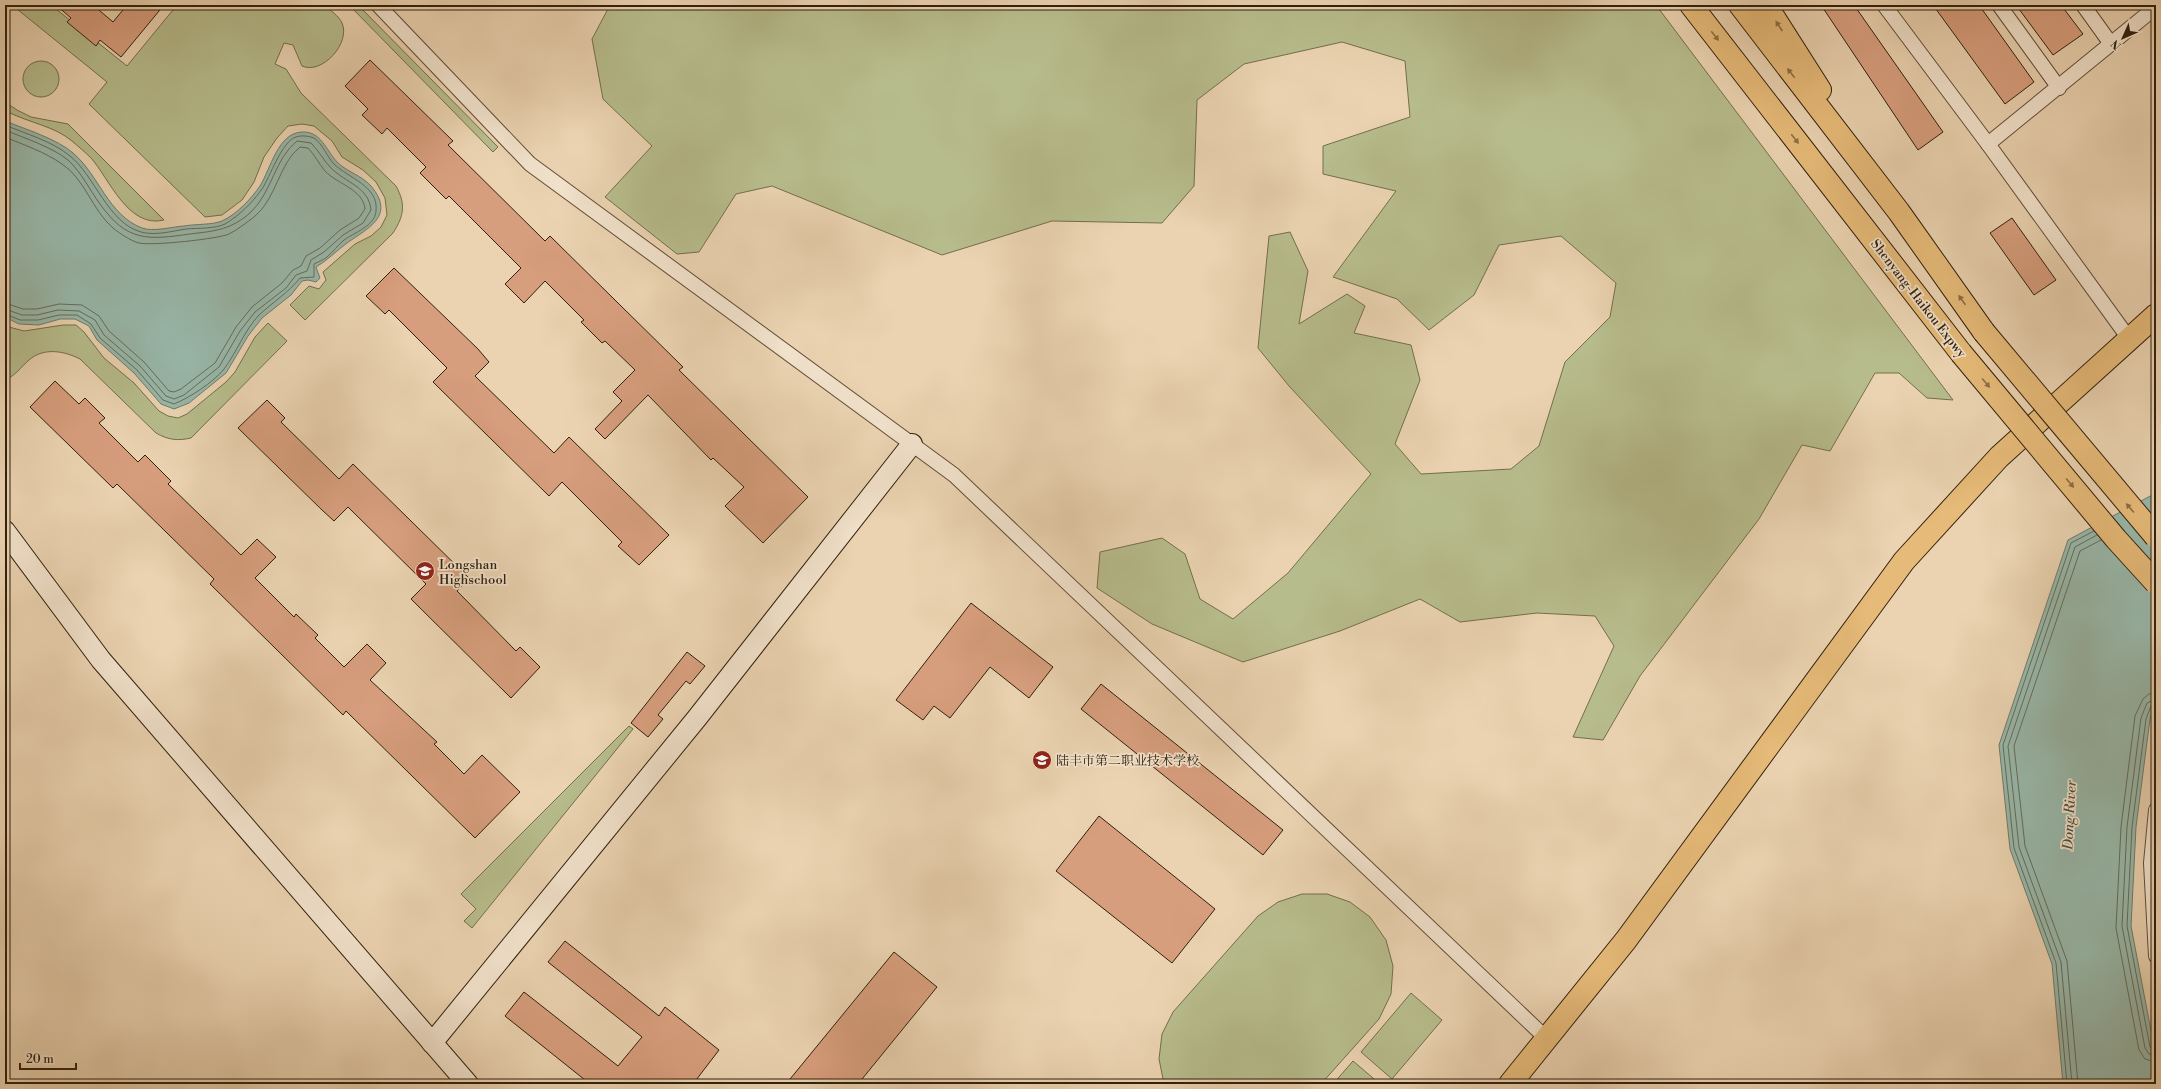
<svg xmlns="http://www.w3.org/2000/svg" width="2161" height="1089" viewBox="0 0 2161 1089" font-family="'Libre Bodoni','Noto Serif SC',serif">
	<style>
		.green { fill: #b7bc8c; stroke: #746e4c }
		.water { fill: #98b8aa; stroke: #6f7b6b }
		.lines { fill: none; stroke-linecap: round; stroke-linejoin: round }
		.shore { stroke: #646c5c; stroke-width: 1 }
		.building { fill: #d79e7d; stroke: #31200d }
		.street-casing { stroke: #604d36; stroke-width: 16 }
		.secondary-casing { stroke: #31200d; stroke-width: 22 }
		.primary-casing { stroke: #31200d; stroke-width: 24 }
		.highway-casing { stroke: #31200d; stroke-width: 24 }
		.street { stroke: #f2e2cc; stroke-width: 14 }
		.secondary { stroke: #f2e2cc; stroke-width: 20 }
		.primary { stroke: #e6ba78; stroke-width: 22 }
		.highway { stroke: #e6ba78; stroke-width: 22 }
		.highway-bridge-casing { stroke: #31200d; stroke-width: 24; stroke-linecap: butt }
		.highway-bridge { stroke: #e6ba78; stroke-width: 22 }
		.oneway { fill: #8c6d42 }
		.labels { text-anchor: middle; stroke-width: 3.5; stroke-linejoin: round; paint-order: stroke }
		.street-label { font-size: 13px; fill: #31200d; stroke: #f2e2cc }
		.poi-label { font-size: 13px; fill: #31200d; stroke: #f2e2cc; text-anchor: start }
		.water-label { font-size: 14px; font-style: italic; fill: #504e3c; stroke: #f2e2cc }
	</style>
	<rect width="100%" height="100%" fill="#ebd3b1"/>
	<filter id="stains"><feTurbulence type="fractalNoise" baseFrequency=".005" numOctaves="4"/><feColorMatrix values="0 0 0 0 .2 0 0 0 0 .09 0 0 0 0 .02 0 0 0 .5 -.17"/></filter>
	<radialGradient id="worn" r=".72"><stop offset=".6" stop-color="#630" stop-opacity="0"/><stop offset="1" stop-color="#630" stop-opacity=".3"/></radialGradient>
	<!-- green -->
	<g class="green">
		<path d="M12,5H51L127,66L177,5H324C330,10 339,16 342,23C351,43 322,75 302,66L293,45L284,43L275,64L286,69L301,93L396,186C406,204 404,216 393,233L305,320L290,305L309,286L319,289L326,280L323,272L355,244L371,236L381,227L387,215L385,198L376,182L363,170L342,157L332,141L314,126L302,124L288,126L277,138L264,157L254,182L242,200L222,215L205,217L89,104L107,82Z"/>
		<path d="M349,5H358L498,147L493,152Z"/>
		<path d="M610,5H1656L1953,400L1927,398L1899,373H1875L1830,451L1802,445L1759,519L1640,676L1603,740L1573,737L1614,646L1595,616L1537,613L1460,622L1420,599L1340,631L1243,662L1152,624L1097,588L1100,552L1162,538L1185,554L1200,599L1233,619L1288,573L1371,474L1289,386L1258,348L1269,236L1290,232L1308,271L1299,324L1347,294L1365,306L1354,333L1411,345L1420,380L1395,444L1421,474L1511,469L1539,446L1565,362L1610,317L1616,283L1561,236L1499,245L1474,295L1429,330L1397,299L1333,277L1396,191L1323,174V146L1410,117L1405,61L1342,42L1244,64L1197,100L1194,186L1162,223L1052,221L942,255L772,186L736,194L699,252L677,254L605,197L652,146L603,99L592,39Z"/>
		<circle cx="41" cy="79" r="18"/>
		<path d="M5,102L17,110L31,117L68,124L164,220C128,229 109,178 91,158C85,152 79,147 72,141C54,126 30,123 8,112L5,110Z"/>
		<path d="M268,323L287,341L191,438C178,441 168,440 156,433L80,359C64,351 44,347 29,360C21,367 15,376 5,380V326L24,331L63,325H76L84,332L104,358L134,383L159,411L168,416L178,418L187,414L226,382L235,372L255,337Z"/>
		<path d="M629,726L633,729L472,928L464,921L476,909L461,894Z"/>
		<path d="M1302,894H1327L1350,902L1370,917L1386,940L1393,966L1391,994L1379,1019L1321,1084H1164L1159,1059L1162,1034L1173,1012L1258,916L1278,902Z"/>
		<path d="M1411,993L1442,1020L1392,1079L1361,1052Z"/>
		<path d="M1353,1061L1380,1084H1333Z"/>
	</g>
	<!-- water -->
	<g class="water">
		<path d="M5,121C25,129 57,139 73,153C99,175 108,215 142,228C153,232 171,227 184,226C195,224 212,225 222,221C237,214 251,199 260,186C271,168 278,133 302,132C321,131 326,150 337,162C347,172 361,175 371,186C396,216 368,228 347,243C336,251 328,260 316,267L320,278L316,282L308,280L302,281L291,295L262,318L248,336L226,373L189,403L174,409L161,404L134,373L97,340L89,326L75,319H60L39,325L19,324L5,317Z"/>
		<path d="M2156,493V704L2150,719L2136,827L2131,926L2156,1057V1084H2063L2052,964L2010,849L1999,745L2068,540Z"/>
	</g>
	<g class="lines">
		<!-- shore -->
		<g class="shore">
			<path d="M5,125C26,134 52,141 70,156C95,176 108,223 141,232C155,236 173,231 186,229C197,228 215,229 225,224C240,215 252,203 262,189C270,177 282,141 296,137C301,135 309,136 314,138C323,144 327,157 334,164C348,178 379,186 376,211C375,226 355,232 344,240C338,245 333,252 327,257C323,260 318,262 314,264V277L300,278C288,293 273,302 259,315C244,331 237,352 224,369C214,382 189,398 174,404L163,400L137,370L100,338L91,324L77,315H59L38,320H20L5,314"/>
			<path d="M5,130C24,138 52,147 68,160C82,173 89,189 100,204C127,242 148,240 190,234C215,231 231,230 251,212C272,192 275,158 297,141L311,143C319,151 324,161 331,168C346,183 369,187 371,210L363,223L343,235L324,252L311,260L307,271L296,275L286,288L255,312L240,331L219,367L184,395L174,399L166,396L140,366L104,335L95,320L79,311L58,310L37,315H22L5,309"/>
			<path d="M5,137C24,145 45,152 62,164C85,179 92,210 113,228C119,233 131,241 139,243C151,246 218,239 229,234C237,230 246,223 254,217C276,200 279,163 300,147L308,148C315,155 319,164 325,171C337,184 363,189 365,209L359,218L340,230L320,248L306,256L301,266L293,270L282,283L252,307L236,327L215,363L181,389L174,392L169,391L144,362L109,331L99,316L82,305L59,304L37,309H23L5,303"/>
			<path d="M2156,693L2149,694L2143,699L2135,716L2121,827L2116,928L2139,1050L2145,1059L2156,1062"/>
			<path d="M2156,699L2147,703L2141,718L2127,827L2122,926L2145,1048L2149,1054L2156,1056"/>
			<path d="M2156,704L2151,706L2146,719L2132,827L2127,926L2150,1047L2156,1051"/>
			<path d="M2067,1084L2056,963L2014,848L2003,745L2071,543L2094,531"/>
			<path d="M2072,1084L2061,962L2019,847L2008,746L2075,547L2097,535"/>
			<path d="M2078,1084L2067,961L2025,846L2014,746L2080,551L2101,540"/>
		</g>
	</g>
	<!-- building -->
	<g class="building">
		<path d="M56,5H93L113,22L127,5H164L121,57L100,40L96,46L67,22L71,18Z"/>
		<path d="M1821,5H1854L1943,132L1918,150Z"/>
		<path d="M1933,5H1979L2034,82L2005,104Z"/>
		<path d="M2016,5H2061L2083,34L2053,55Z"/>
		<path d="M370,60L453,141L448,145L545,241L550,236L683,367L679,370L808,497L763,543L725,506L744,487L713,458L711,460L648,395L605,439L595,429L622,401L613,392L635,370L605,341L602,343L581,322L584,320L545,281L524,303L505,284L521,268L449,196L446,199L420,173L426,167L387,128L382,134L362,115L368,109L345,86Z"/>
		<path d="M2012,218L2056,280L2034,295L1990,233Z"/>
		<path d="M394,268L478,349L489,362L475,376L554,453L569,437L669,535L639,565L618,546L622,542L562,482L549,496L433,382L447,368L389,310L385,314L366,296Z"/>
		<path d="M55,381L79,404L85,398L105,418L99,423L138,462L145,455L171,481L168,484L241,555L257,539L276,557L255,578L294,617L296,614L318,635L315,638L344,667L367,644L386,663L370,680L437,742L434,744L464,774L482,755L520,792L475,838L346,711L343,715L210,584L214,579L117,484L113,488L30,407Z"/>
		<path d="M267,400L285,418L281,422L339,479L353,464L469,578L457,591L516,651L520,647L540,667L511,698L411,599L426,584L348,507L334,521L322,510L238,428Z"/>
		<path d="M971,603L1053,667L1029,698L990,667L950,718L934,706L923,720L896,700Z"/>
		<path d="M687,652L705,666L690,684L686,681L658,715L663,719L648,737L631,723Z"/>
		<path d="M1101,684L1283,830L1263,855L1081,709Z"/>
		<path d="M1099,816L1215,909L1172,963L1056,871Z"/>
		<path d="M565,941L659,1016L665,1007L719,1050L693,1084H590L505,1016L524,992L618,1066L642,1037L548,962Z"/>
		<path d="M894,952L937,987L858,1084H786Z"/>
	</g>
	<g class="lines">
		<defs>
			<g id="street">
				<path d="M378,5L530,164L954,475L1547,1039"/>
				<path d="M1884,5L1988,144L2130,340"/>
				<path d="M1999,5L2059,88"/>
				<path d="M2083,5L2111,44"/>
				<path d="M1988,144L2156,7"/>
				<path d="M2156,810L2151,863L2156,956"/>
			</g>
			<g id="secondary">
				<path d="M5,531L101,660L468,1084"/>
				<path d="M432,1043L697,718L912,444"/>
			</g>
			<path id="primary" d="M1510,1084L1626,940L1904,561L1999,457L2156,315"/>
			<g id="highway">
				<path d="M1691,5L1961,353"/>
				<path d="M1740,5L1899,212L1984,332"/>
				<path d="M1766,5L1820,90"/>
			</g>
		</defs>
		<!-- street casing -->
		<use href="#street" class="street-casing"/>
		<!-- secondary casing -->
		<use href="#secondary" class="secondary-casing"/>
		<!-- primary casing -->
		<use href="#primary" class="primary-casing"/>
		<!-- highway casing -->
		<use href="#highway" class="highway-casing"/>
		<!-- street -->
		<use href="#street" class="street"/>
		<!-- secondary -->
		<use href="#secondary" class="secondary"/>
		<!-- primary -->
		<use href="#primary" class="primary"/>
		<!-- highway -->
		<use href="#highway" class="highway"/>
		<defs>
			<g id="highway-bridge">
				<path d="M1984,332L2156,537"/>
				<path d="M1961,353L2116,539L2156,583"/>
			</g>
		</defs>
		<!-- highway-bridge casing -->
		<use href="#highway-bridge" class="highway-bridge-casing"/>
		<!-- highway-bridge -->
		<use href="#highway-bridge" class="highway-bridge"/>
	</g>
	<!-- one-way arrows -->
	<defs><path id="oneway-solid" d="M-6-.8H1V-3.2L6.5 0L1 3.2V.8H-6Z"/></defs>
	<g class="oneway">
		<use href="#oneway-solid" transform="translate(1779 26) rotate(-123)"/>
		<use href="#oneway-solid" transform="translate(1715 36) rotate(52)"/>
		<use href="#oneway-solid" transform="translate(1791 73) rotate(-128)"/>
		<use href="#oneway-solid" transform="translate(1795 139) rotate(52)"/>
		<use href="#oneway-solid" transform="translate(1962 300) rotate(-125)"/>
		<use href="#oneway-solid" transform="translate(1986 383) rotate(50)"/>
		<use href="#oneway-solid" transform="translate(2070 483) rotate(50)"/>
		<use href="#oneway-solid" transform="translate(2130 508) rotate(-131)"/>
	</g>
	<!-- icons -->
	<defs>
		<symbol id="school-disc" viewBox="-11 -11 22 22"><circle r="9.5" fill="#8f2418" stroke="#f2e2cc"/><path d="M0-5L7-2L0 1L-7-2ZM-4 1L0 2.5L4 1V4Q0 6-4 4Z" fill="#fff"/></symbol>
		<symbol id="university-disc" viewBox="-11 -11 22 22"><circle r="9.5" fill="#8f2418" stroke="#f2e2cc"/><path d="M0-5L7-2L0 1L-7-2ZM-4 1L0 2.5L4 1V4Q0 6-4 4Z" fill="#fff"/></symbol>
	</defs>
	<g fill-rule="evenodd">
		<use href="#school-disc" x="414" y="560" width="22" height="22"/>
		<use href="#university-disc" x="1031" y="749" width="22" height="22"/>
	</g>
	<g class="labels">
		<!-- street labels -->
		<g class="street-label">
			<text transform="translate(1919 298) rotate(52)" y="5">Shenyang-Haikou Expwy</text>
		</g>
		<!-- poi labels -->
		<g class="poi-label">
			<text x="439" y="569">Longshan<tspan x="439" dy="15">Highschool</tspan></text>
			<text x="1056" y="765">陆丰市第二职业技术学校</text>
		</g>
		<!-- water labels -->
		<g class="water-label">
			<text transform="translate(2069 815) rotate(-87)" y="5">Dong River</text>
		</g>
	</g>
	<!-- margin -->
	<rect width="2161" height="1089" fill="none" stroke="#ebd3b1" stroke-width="20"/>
	<rect x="6" y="6" width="2149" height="1077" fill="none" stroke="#31200d" stroke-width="2"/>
	<rect x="10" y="10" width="2141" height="1069" fill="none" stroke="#31200d"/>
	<!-- north arrow -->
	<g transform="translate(2123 38) rotate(225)" stroke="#f2e2cc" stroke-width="3" paint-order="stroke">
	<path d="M0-3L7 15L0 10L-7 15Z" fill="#31200d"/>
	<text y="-6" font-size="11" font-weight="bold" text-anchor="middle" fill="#31200d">N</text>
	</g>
	<!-- scale -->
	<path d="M20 1063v6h56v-6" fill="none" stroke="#31200d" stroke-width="2"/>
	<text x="26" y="1063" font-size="12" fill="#31200d" stroke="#f2e2cc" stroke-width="3" paint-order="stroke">20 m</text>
	<rect width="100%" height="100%" filter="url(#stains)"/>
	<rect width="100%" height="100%" fill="url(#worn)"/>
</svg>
